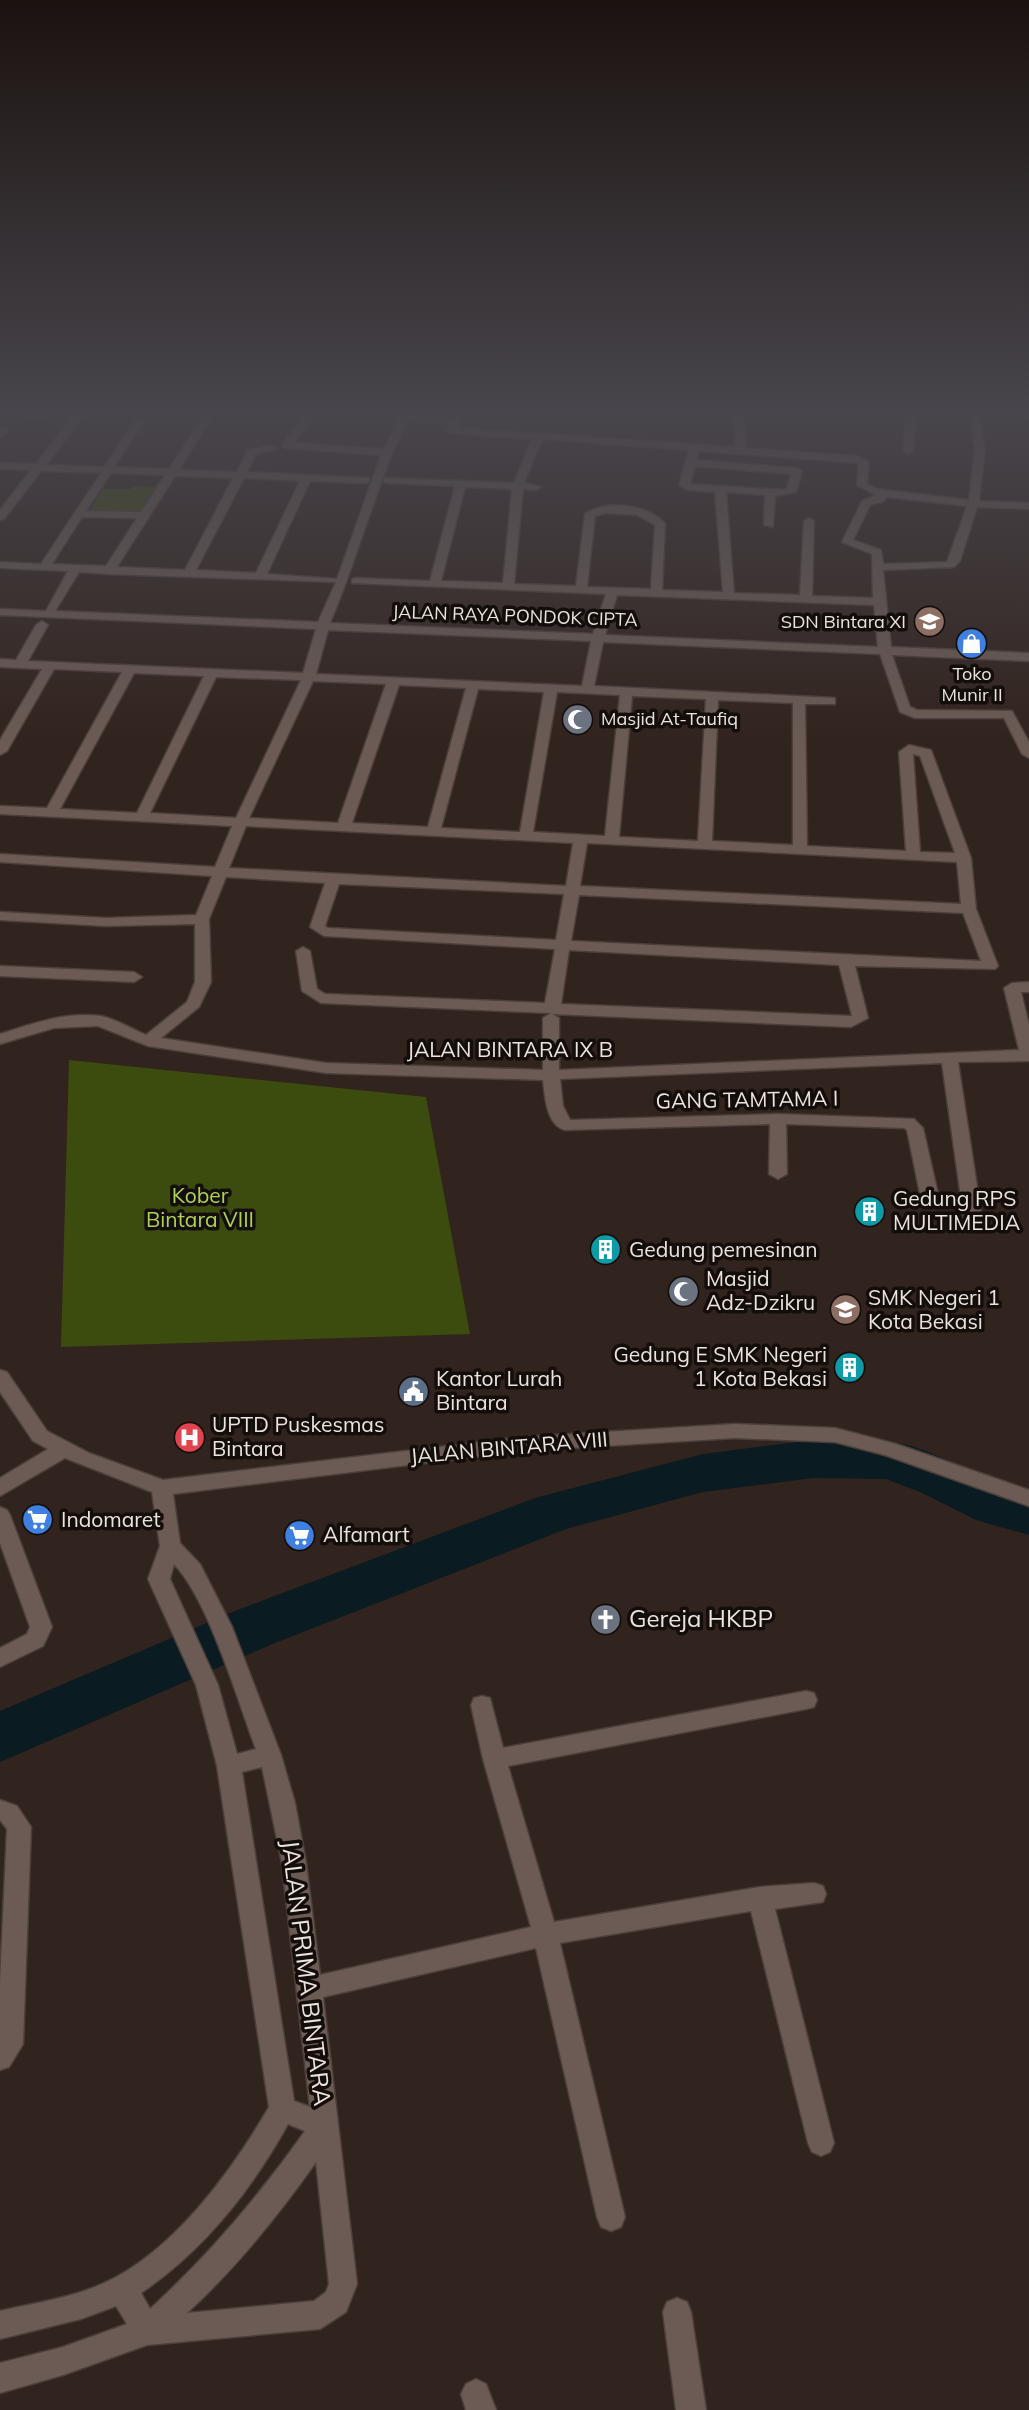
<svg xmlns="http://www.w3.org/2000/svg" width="1029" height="2410" viewBox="0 0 1029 2410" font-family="Mulish,sans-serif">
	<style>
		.green { fill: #3c4c0e }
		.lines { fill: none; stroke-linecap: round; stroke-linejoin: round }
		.river { fill: #0a1b21; fill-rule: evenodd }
		.street-casing { stroke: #4b3f3b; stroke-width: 3 }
		.street { fill: #6b5b54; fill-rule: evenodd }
		.labels { text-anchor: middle; stroke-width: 7; stroke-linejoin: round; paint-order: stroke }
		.far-street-label { font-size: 18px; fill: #ece2de; stroke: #140e0b }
		.far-poi-label { font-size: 18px; fill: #ece2de; stroke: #140e0b; text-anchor: end }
		.street-label { font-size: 21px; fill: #ece2de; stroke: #140e0b }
		.park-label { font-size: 21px; fill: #aed353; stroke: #140e0b }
		.poi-label { font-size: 21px; fill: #ece2de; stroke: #140e0b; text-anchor: start }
		.near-poi-label { font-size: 24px; fill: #ece2de; stroke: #140e0b; text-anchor: start }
		.near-street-label { font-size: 24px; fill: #ece2de; stroke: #140e0b }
	</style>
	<rect width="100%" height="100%" fill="#31231d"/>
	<!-- green -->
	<g class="green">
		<path d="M133,486L157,487L142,514L88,513L103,489H131Z"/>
		<path d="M69,1060L426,1097L470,1334L61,1347Z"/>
	</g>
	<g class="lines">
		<!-- river -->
		<path class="river" d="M813,1440C837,1440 864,1437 888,1441C938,1448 981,1482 1029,1495V1535L976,1520L920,1492L886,1479L813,1478L703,1492L566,1529L275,1643L0,1762V1711L235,1611L535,1498L703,1454Z"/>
		<defs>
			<g id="street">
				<path d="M0,410H57L43,418L0,414Z"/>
				<path d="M78,410H88L46,465L104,467L135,421L138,420L143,423L114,467L169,469L203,417L206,416L211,419L179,470L237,472L248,450L271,445L276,448L275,450L256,454L247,472L369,478V482L365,483L310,481L267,574L337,579L381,455L283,448L282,446L307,410H317L294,443L384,449L398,418L403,415L460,419L457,428L736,447L733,410H743L746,448L858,456L869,462L867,484L877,489L969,500L975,449L969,410H1029V416L979,412L985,449L979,501L1029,503V509L977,507L960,561L954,567L883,570L891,647L1029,653V661L892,655L910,707L917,710L1012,711L1029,742V758L1022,754L1004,718H915L900,712L880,654L603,642L594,686L835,698V704H805L807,846L906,851L899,752L909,745L931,750L971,858L976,909L998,966L995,969L855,966L868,1018L851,1027L552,1014L559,1018V1070L1019,1050L1004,988L1012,983L1029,982V992H1021L1029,1025V1061L958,1062L982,1219L979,1223L973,1225L964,1219L942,1063L560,1079L563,1106L570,1120L778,1114L914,1119L923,1128L938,1194L929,1200L920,1194L907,1130L904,1128L786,1124L787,1174L778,1179L769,1174L770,1124L565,1130C546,1125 545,1096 543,1080L326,1073L148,1046L98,1026L54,1028L0,1044V1034C32,1024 66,1011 101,1016C116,1019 132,1029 146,1035L187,1002L195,982V924L106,926L0,920V912L106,918L196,915L212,876L0,862V854L215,867L232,826L0,814V806L47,808L122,672L54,669L7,751L0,755V740L42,669L0,667V659L16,660L36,625L42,621L48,625L28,661L303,673L316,629L0,615V609L46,611L68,571L0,568V562L41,564L101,473L41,471L4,519L0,520V510L31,470L0,469V463L36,464ZM406,421L450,424L445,430L450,433L532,439L514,483L384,478V482L388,483L455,486L430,581L356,578L352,579V583L606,594L593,634L330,623C358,557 376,486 406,421ZM542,439L689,450L679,485L687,490L715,492L723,592L662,590L665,524C649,504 605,499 585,514L576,586L514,584L523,489L536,490L541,487L524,483ZM699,451L859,463L857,485L876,495L862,501L842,542L872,554L873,598L812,596L814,521L809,518L804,521L800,595L734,593L726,492L765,495L764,525L773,527L775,496L796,492L802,471L797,468L696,460ZM695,466L791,474L787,488L784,490L690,484ZM111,473L165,475L141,512L86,511ZM175,476L233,478L185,570L117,567ZM244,478L300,481L256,573L196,570ZM465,487L512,489L503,583L441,581ZM886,497L967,506L947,562L883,564L881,550L853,540L870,505L884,501ZM606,513L637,515L655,525L651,589L587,587L595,516ZM82,517L137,518L106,566L52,564ZM79,572L109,574L336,582L318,622L55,611ZM617,595L874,605L878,647L605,635ZM328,630L591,641L582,686L316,674ZM134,673L204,676L137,813L60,809ZM216,677L301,680L236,818L150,813ZM313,681L386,684L338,823L249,818ZM399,685L466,688L428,827L352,823ZM478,689L544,692L520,832L441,828ZM557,692L620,695L605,836L533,832ZM632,696L706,699L698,841L619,837ZM718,700L793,703V845L712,841ZM913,754L920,756L955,853L920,852ZM246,826L573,843L566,886L229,868ZM587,843L957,862L961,904L580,886ZM226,877L325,883L310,927L324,936L555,949L545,1003L325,994L317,989L310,951L303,947L296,951L302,991L321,1003L551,1013L543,1018V1070L326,1063L161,1038L199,1007L211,982L209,919ZM339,884L564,894L556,940L328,928L325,926ZM579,895L963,913L981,961L571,941ZM569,950L839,965L852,1016L561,1004Z"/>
				<path d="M907,410H917L913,451L908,454L903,451Z"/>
				<path d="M1,428L9,430L0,438V429Z"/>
				<path d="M0,966L134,972L142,977L134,982L0,976Z"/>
				<path d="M0,1370L7,1372L47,1431L89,1453L163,1480L522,1437L735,1424L835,1428L896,1444L1029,1490V1506L885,1455L835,1442L735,1438L522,1451L173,1494L180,1543L200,1564L232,1627L281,1755L295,1803L306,1863L320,1975L531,1927L483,1759L471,1705L474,1698L482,1696L490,1698L503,1748L806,1691L814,1693L817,1700L814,1707L806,1709L508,1766L554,1922L760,1887L814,1883L823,1886L826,1894L823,1902L775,1909L834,2143L830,2152L821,2156L812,2152L808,2143L751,1911L560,1943L625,2217L621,2227L611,2231L601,2227L597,2217L536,1948L323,1997L357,2284L346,2312L320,2329L147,2345L63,2375L0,2393V2363L63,2347L127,2324L116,2306L81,2319L0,2339V2311C34,2303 72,2298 104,2283C173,2252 232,2171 269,2107L217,1766L196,1685L148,1579L160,1546L152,1492L65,1458L0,1496V1478L48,1449L33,1441L0,1392ZM174,1564C209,1601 237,1699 256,1749L237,1754L218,1685L170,1579ZM262,1767L282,1863L310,2107L294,2101L242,1772ZM288,2124L305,2131C259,2196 209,2255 150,2309L141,2293C204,2250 251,2191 288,2124ZM316,2162L329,2284L326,2292L314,2301L187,2313C236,2268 278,2216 316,2162Z"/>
				<path d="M0,1507L7,1510L10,1515L52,1627L43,1646L0,1667V1648L27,1634L30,1627L0,1543Z"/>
				<path d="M0,1800L17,1806L31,1827L23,2044L9,2067L0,2070V1982L7,1829L0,1820Z"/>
				<path d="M677,2298L687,2302L691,2312L706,2410H676L663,2312L667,2302Z"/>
				<path d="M476,2379L486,2384L496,2410H466L461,2394L466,2384Z"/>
			</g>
		</defs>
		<!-- street casing -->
		<use href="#street" class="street-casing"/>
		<!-- street -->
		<use href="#street" class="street"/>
	</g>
	<!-- sky -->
	<linearGradient id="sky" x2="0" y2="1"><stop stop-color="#1b1310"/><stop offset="0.55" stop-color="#48454c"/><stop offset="1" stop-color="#48454c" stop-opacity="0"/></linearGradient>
	<rect width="1029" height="747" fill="url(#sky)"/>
	<!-- icons -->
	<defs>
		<symbol id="school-disc" viewBox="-11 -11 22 22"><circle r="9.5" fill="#8d6e63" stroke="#140e0b"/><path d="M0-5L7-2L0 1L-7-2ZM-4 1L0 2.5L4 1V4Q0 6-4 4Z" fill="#fff"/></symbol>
		<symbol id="shop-disc" viewBox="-11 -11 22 22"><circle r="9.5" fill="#3f7fe0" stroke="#140e0b"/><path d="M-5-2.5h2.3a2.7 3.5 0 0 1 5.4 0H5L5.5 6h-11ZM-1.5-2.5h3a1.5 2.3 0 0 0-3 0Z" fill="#fff"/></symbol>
		<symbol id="mosque-disc" viewBox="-11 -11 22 22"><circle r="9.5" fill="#6b7280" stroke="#140e0b"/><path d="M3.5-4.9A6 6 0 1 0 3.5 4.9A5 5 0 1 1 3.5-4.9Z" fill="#fff"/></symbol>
		<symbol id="building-disc" viewBox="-11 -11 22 22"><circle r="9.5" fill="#0f9aa8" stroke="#140e0b"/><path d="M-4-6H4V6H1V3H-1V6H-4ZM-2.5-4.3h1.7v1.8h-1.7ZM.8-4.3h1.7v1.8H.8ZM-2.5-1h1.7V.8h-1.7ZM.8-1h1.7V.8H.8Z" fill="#fff"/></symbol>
		<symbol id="civic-disc" viewBox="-11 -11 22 22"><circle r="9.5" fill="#5c6f8a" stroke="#140e0b"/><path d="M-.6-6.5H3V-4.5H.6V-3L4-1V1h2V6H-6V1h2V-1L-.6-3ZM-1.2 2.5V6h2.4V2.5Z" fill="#fff"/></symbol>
		<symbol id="hospital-disc" viewBox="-11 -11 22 22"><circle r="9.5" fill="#e0444e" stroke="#140e0b"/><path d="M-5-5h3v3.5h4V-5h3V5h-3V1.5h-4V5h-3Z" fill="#fff"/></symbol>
		<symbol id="supermarket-disc" viewBox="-11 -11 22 22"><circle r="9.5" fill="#3f7fe0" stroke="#140e0b"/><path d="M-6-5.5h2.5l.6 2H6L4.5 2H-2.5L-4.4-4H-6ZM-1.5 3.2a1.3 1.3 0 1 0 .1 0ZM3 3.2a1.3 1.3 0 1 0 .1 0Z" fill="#fff"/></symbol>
		<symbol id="church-disc" viewBox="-11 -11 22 22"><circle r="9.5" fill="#6b7280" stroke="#140e0b"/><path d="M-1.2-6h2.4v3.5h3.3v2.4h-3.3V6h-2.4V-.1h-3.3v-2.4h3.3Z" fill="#fff"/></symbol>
	</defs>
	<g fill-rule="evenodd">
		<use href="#school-disc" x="912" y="604" width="35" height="35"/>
		<use href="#shop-disc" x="954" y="626" width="35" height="35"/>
		<use href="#mosque-disc" x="560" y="702" width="35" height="35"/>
		<use href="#building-disc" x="852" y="1194" width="35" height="35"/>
		<use href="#building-disc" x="588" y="1232" width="35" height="35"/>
		<use href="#mosque-disc" x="666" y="1274" width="35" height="35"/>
		<use href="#school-disc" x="828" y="1292" width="35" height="35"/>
		<use href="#building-disc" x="832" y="1350" width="35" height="35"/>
		<use href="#civic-disc" x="396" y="1374" width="35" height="35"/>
		<use href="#hospital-disc" x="172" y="1420" width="35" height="35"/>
		<use href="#supermarket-disc" x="20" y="1502" width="35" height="35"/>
		<use href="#supermarket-disc" x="282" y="1518" width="35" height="35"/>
		<use href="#church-disc" x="588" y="1602" width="35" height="35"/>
	</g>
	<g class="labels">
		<!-- far-street labels -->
		<g class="far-street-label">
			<text transform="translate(515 616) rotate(2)" y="6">JALAN RAYA PONDOK CIPTA</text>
		</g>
		<!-- far-poi labels -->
		<g class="far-poi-label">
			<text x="906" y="628">SDN Bintara XI</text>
			<text x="972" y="680" text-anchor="middle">Toko<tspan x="972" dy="21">Munir II</tspan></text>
			<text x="601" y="725" text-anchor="start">Masjid At-Taufiq</text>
		</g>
		<!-- street labels -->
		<g class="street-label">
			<text x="510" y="1057">JALAN BINTARA IX B</text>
			<text transform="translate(747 1100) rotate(-1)" y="7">GANG TAMTAMA I</text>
			<text transform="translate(509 1448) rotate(-5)" y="7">JALAN BINTARA VIII</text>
		</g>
		<!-- park labels -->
		<g class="park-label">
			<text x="200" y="1203">Kober<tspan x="200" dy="24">Bintara VIII</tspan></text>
		</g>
		<!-- poi labels -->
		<g class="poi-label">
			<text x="893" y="1206">Gedung RPS<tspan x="893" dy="24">MULTIMEDIA</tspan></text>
			<text x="629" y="1257">Gedung pemesinan</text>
			<text x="706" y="1286">Masjid<tspan x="706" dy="24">Adz-Dzikru</tspan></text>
			<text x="868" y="1305">SMK Negeri 1<tspan x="868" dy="24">Kota Bekasi</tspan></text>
			<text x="827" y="1362" text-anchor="end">Gedung E SMK Negeri<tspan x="827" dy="24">1 Kota Bekasi</tspan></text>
			<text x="436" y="1386">Kantor Lurah<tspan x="436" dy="24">Bintara</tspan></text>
			<text x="212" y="1432">UPTD Puskesmas<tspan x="212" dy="24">Bintara</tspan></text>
			<text x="61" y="1527">Indomaret</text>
			<text x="323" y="1542">Alfamart</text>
		</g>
		<!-- near-poi labels -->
		<g class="near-poi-label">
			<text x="629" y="1627">Gereja HKBP</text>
		</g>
		<!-- near-street labels -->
		<g class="near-street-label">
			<text transform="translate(306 1973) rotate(83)" y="8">JALAN PRIMA BINTARA</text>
		</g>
	</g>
</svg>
